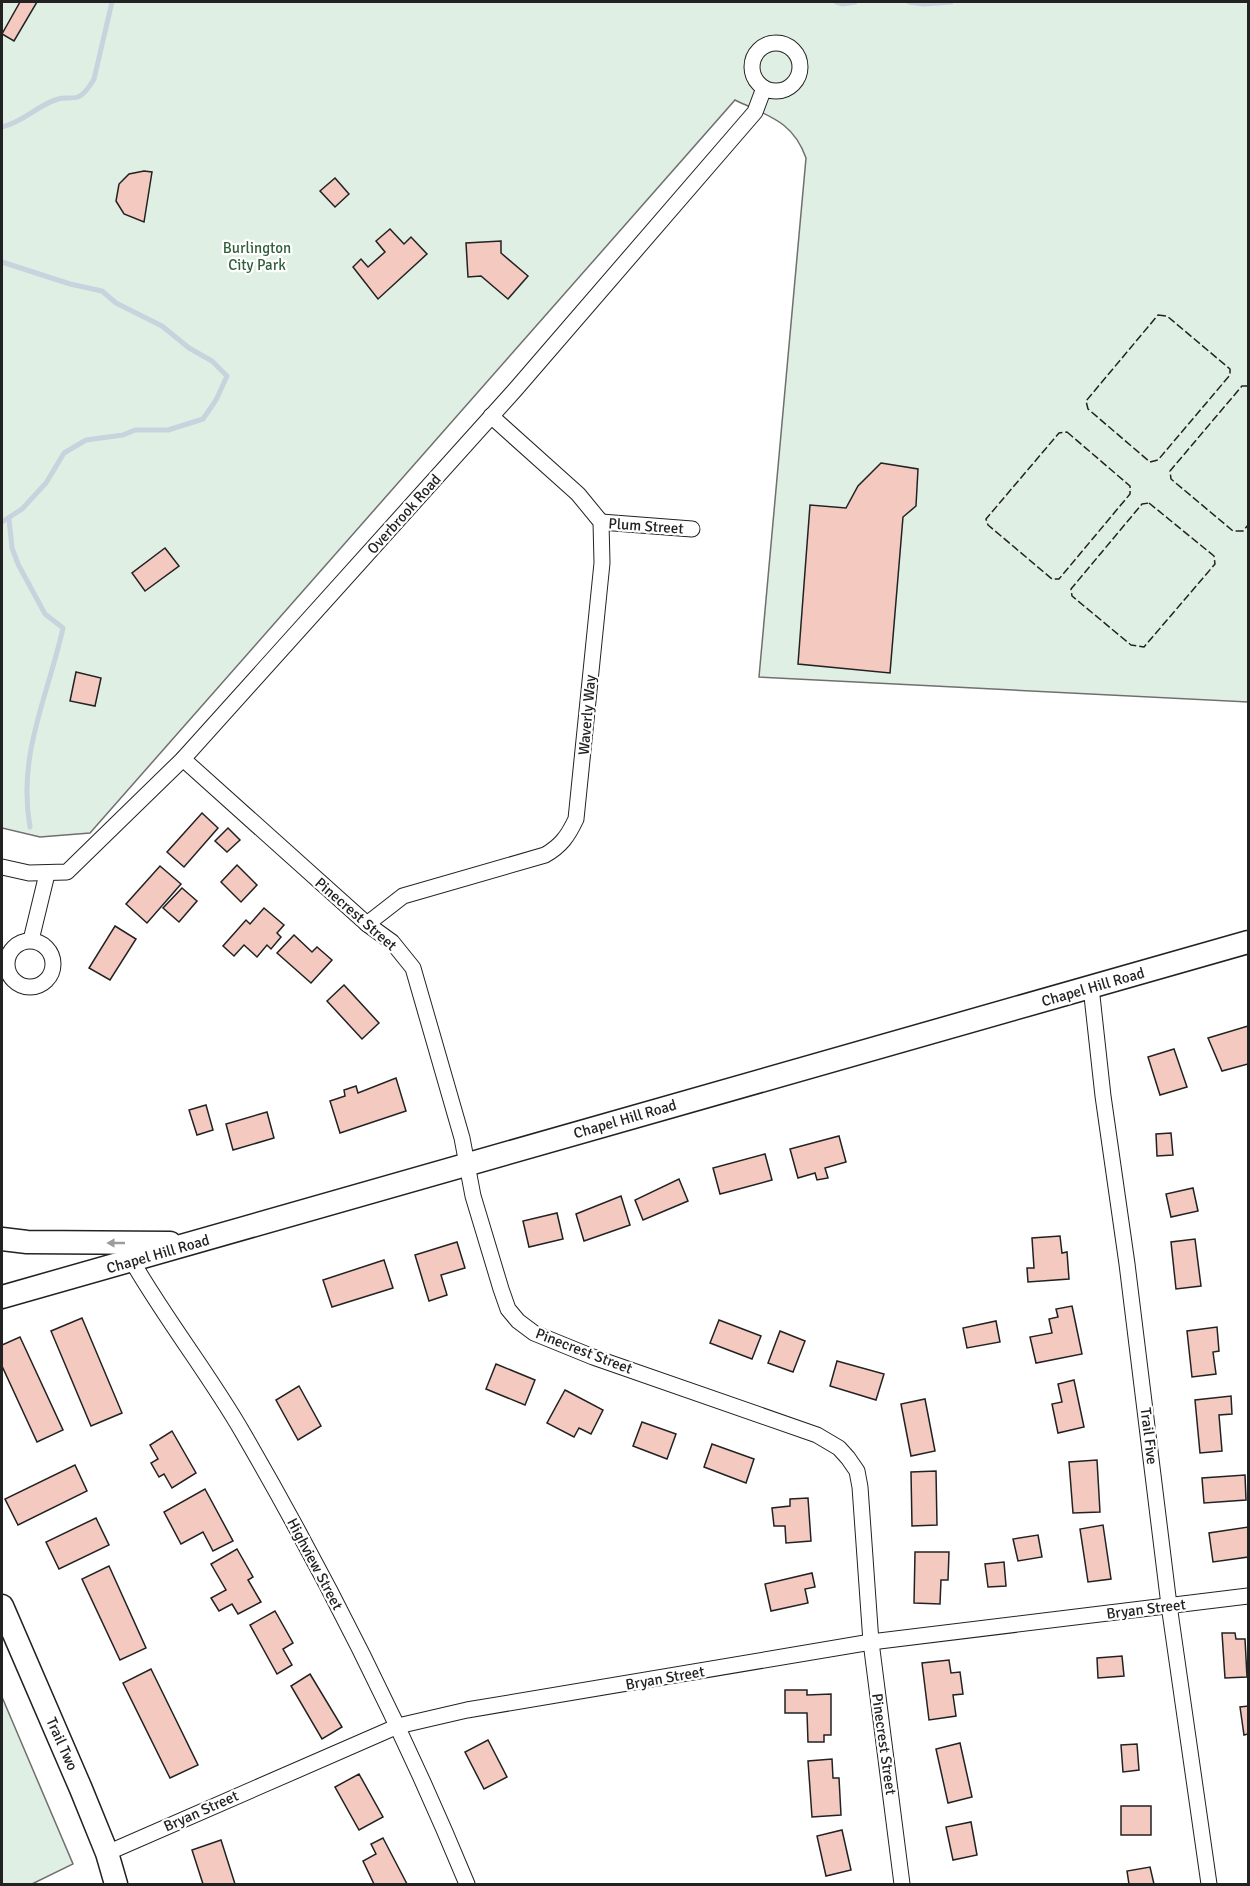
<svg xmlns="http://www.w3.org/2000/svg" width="1250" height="1886" viewBox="0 0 1250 1886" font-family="Signika,sans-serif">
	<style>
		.green { fill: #e0efe3; stroke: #6f6f6f; stroke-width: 1.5 }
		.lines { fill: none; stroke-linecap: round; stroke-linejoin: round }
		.stream { stroke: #c7d3dd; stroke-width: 5 }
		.building { fill: #f3c9c0; stroke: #222; stroke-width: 1.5 }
		.street-casing { stroke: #222; stroke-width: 17 }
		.secondary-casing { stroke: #222; stroke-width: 25 }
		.street { stroke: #fff; stroke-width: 15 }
		.secondary { stroke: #fff; stroke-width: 22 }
		.fence { stroke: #222; stroke-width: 1.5; stroke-dasharray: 8 3; stroke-linecap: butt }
		.oneway { fill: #9c9c9c }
		.labels { text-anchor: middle; stroke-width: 4.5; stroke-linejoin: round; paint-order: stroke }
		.park-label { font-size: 15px; fill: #2f5e38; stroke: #fff }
		.street-label { font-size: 15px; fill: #222; stroke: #fff }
	</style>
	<rect width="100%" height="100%" fill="#fff"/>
	<!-- green -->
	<g class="green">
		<path d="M2,2H1248V702L759,677L806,158C793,121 768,116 735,100L90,833L40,837L2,828Z"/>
		<path d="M2,1697L73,1864L32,1884H2Z"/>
	</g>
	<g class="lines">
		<!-- stream -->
		<g class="stream">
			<path d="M836,2L842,4L855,2"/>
			<path d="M909,2L923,4L951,2"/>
			<path d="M2,127C25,121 36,106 58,99C64,97 72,99 78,97C85,94 90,86 94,79L112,2"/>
			<path d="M2,262L70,284L102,291L116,303L162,326L189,348L212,361L227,376L216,400L203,419L168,430H135L123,435L86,440L64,453L46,483L22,509L2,522"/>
			<path d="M9,519L12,548L18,564L45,614L63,628C48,696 17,755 30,827"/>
		</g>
	</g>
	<!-- building -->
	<g class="building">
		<path d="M20,2H37L14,41L2,34Z"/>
		<path d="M144,171L152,172L144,222L124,214L116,201L119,184L129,174Z"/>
		<path d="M335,178L349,194L335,207L320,191Z"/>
		<path d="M390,229L404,244L411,237L427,254L378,299L353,267L361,259L368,267L385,252L376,241Z"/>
		<path d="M501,241V253L528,276L508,299L481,276L468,277L466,243Z"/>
		<path d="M881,463L918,469L916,506L903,517L890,673L798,664L810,505L846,508L858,486Z"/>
		<path d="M165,548L179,566L145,591L132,573Z"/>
		<path d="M76,672L101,678L95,706L70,701Z"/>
		<path d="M202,813L218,828L184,867L167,852Z"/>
		<path d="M228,828L240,840L227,852L215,841Z"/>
		<path d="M237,865L257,885L241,902L221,882Z"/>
		<path d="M160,866L181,884L147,923L126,904Z"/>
		<path d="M182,888L197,901L179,922L163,908Z"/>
		<path d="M264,908L284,925L277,933L281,937L271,949L267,945L257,957L244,945L234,956L223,946L246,920L250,924Z"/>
		<path d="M115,926L136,939L110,980L89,968Z"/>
		<path d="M294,935L312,952L317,947L332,960L311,983L277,953Z"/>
		<path d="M344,985L379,1023L362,1039L327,1001Z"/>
		<path d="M1248,1026V1064L1222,1071L1208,1038Z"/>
		<path d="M1174,1049L1187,1087L1160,1095L1148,1057Z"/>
		<path d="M396,1078L406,1111L340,1133L330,1101L345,1096L344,1090L356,1086L358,1093Z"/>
		<path d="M206,1105L213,1130L197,1135L189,1110Z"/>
		<path d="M267,1112L274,1138L233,1150L226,1124Z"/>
		<path d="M1171,1133L1173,1155L1157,1156L1156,1134Z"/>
		<path d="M839,1136L846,1162L825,1168L828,1178L817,1180L815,1173L798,1178L790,1149Z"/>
		<path d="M765,1154L772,1180L720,1194L713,1168Z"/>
		<path d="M679,1179L688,1201L643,1220L635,1200Z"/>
		<path d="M1193,1188L1198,1211L1171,1217L1166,1194Z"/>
		<path d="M621,1196L630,1225L584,1241L576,1214Z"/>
		<path d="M557,1213L563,1239L529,1247L523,1221Z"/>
		<path d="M1060,1236L1062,1253L1067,1252L1069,1279L1028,1282L1027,1268H1034L1032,1238Z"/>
		<path d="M1195,1239L1201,1286L1176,1289L1171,1242Z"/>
		<path d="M457,1242L465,1268L441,1275L447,1295L429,1301L415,1255Z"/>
		<path d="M384,1260L393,1288L332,1307L323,1280Z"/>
		<path d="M1072,1306L1082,1354L1036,1363L1030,1337L1052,1333L1049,1319L1058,1317L1056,1309Z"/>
		<path d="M82,1318L122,1413L91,1426L51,1331Z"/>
		<path d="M719,1320L761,1336L752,1359L710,1343Z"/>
		<path d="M996,1321L1000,1342L967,1348L963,1328Z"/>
		<path d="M1217,1327L1219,1351L1213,1352L1216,1374L1192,1377L1187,1331Z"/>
		<path d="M780,1331L805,1341L793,1372L768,1363Z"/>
		<path d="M20,1337L63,1430L37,1442L2,1366V1345Z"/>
		<path d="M837,1361L884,1374L876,1400L830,1386Z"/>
		<path d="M496,1364L535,1380L525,1405L486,1389Z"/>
		<path d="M1074,1380L1084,1427L1058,1433L1052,1404L1062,1402L1058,1384Z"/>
		<path d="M299,1386L321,1426L298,1440L276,1400Z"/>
		<path d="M565,1390L603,1410L591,1434L579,1428L574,1437L547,1423Z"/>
		<path d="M1231,1396L1232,1414L1219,1415L1222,1451L1200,1453L1195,1400Z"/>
		<path d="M925,1399L935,1451L911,1456L901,1404Z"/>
		<path d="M642,1422L676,1434L667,1459L633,1446Z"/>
		<path d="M172,1431L196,1473L172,1488L164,1474L159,1477L151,1463L158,1459L150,1445Z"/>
		<path d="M712,1444L754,1459L746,1483L704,1467Z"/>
		<path d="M1097,1460L1100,1512L1073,1513L1069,1462Z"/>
		<path d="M75,1465L87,1491L18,1525L5,1499Z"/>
		<path d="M936,1471L937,1525L912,1526L911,1472Z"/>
		<path d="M1245,1475L1246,1500L1204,1503L1202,1478Z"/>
		<path d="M205,1489L233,1541L213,1551L203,1532L181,1544L164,1512Z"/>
		<path d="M808,1498L811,1541L786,1543L785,1526H774L772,1508L790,1506V1499Z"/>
		<path d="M96,1518L109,1545L59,1569L46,1542Z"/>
		<path d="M1103,1525L1111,1579L1088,1582L1080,1529Z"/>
		<path d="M1248,1527V1557L1213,1562L1209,1533Z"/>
		<path d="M1038,1535L1042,1557L1018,1561L1013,1539Z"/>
		<path d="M237,1549L253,1577L248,1580L261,1602L238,1614L232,1604L219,1611L211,1598L226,1590L211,1564Z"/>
		<path d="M915,1552H949L948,1580H941L940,1604L914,1603Z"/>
		<path d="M1004,1562L1006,1586L988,1587L985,1564Z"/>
		<path d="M109,1566L146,1648L120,1660L82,1579Z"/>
		<path d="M812,1573L815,1587L805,1589L808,1603L771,1611L765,1584Z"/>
		<path d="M275,1611L293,1643L283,1649L292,1665L277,1674L250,1625Z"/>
		<path d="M1222,1633H1235L1236,1639H1245L1247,1677L1225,1678Z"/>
		<path d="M1122,1656L1124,1676L1098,1678L1097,1658Z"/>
		<path d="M949,1660L951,1673L960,1672L963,1694L953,1695L956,1716L929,1720L922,1663Z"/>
		<path d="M151,1669L198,1765L170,1778L123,1683Z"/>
		<path d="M310,1674L342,1727L322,1739L291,1686Z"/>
		<path d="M785,1690H807V1695L831,1694V1735H824V1742H808L807,1713H785Z"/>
		<path d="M1248,1706V1734L1244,1735L1240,1707Z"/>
		<path d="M488,1740L507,1777L484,1789L465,1752Z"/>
		<path d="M960,1743L972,1797L948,1803L936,1749Z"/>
		<path d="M1137,1744L1139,1770L1123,1772L1121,1745Z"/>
		<path d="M832,1759L833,1778H839L841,1815L812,1817L808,1761Z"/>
		<path d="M359,1774L383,1817L359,1830L335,1787Z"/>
		<rect x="1121" y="1806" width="30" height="29"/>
		<path d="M971,1822L977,1855L953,1860L946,1827Z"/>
		<path d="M842,1830L851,1870L826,1876L817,1836Z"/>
		<path d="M383,1838L407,1884H374L363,1861L376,1854L371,1844Z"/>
		<path d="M221,1840L235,1884H203L192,1850Z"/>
		<path d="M1150,1867L1154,1884H1129L1127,1871Z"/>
	</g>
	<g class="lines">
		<defs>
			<g id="street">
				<circle cx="776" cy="67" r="24"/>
				<path d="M601,522L692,529"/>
				<path d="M183,759L367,924L392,942L413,968L462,1138L473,1196L501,1289L508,1309L518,1321L534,1333L593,1357L817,1435L839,1448L848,1458L857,1471L860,1487L871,1642L902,1884"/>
				<path d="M2,867L29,873L67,872L183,759L515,390L755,112L764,88"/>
				<path d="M367,924L403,896L545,855C561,846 568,836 576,819L602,563L601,522L578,494L491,416"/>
				<path d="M31,940L47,874"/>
				<circle cx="30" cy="964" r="23"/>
				<path d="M1091,987L1103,1096L1127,1264L1169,1605L1209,1884"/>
				<path d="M132,1261C166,1320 209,1374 243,1433C327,1578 403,1729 467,1884"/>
				<path d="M107,1853L398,1726L467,1710L871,1642L1248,1596"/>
			</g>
			<g id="secondary">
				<path d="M2,1239L27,1242L170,1243"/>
				<path d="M2,1297L1248,942"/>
				<path d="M2,1606L81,1789L107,1853L116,1884"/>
			</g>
		</defs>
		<!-- street casing -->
		<use href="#street" class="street-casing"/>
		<!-- secondary casing -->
		<use href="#secondary" class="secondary-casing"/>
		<!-- street -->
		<use href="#street" class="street"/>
		<!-- secondary -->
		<use href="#secondary" class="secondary"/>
		<!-- fence -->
		<g class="fence">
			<path d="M1158,315L1167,316L1230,369V375L1158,460L1150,462L1088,409L1086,401Z"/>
			<path d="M1248,386H1242L1170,471L1171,479L1233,531H1243L1248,525"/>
			<path d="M1067,432L1130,486V494L1059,579H1052L988,525L986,519L1059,433Z"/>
			<path d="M1149,503L1214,556L1215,564L1144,647L1131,645L1072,596L1071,589L1142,504Z"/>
		</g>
	</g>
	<!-- one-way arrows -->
	<defs><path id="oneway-solid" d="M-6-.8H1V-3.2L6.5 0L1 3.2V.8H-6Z" transform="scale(1.5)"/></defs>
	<use class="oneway" href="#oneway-solid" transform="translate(116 1243) rotate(-180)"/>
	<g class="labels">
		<!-- park labels -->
		<g class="park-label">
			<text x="257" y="253">Burlington<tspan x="257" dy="17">City Park</tspan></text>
		</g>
		<!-- street labels -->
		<g class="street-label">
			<text transform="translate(404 514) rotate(-48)" y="5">Overbrook Road</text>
			<text transform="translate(646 526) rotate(4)" y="5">Plum Street</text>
			<text transform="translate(587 715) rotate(-85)" y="5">Waverly Way</text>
			<text transform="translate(356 914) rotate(41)" y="5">Pinecrest Street</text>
			<text transform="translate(1093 987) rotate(-16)" y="5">Chapel Hill Road</text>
			<text transform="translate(625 1119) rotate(-16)" y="5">Chapel Hill Road</text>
			<text transform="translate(158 1254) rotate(-16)" y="5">Chapel Hill Road</text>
			<text transform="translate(584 1351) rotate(21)" y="5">Pinecrest Street</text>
			<text transform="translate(1149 1436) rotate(83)" y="5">Trail Five</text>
			<text transform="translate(315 1564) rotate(62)" y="5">Highview Street</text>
			<text transform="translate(1146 1609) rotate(-7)" y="5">Bryan Street</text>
			<text transform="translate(665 1678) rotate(-10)" y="5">Bryan Street</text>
			<text transform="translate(62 1744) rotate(66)" y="5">Trail Two</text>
			<text transform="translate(884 1744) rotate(82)" y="5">Pinecrest Street</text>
			<text transform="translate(201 1811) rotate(-24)" y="5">Bryan Street</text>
		</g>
	</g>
	<!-- border -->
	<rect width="1250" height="1886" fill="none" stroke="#222222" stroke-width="6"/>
</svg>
